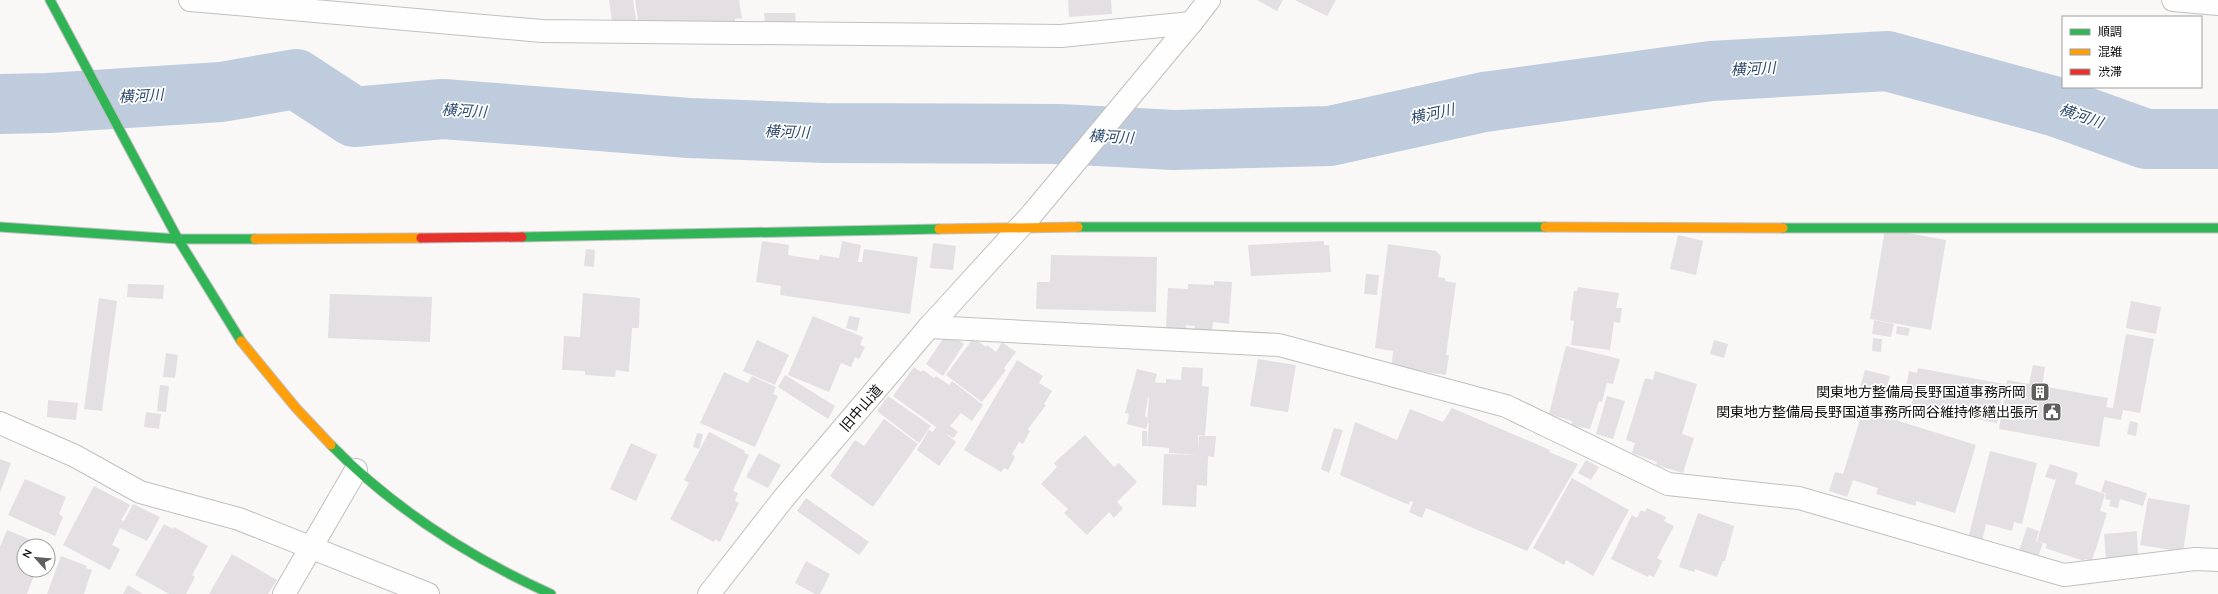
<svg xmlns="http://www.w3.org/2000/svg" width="2218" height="594" viewBox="0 0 2218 594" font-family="Quicksand,'Noto Sans JP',sans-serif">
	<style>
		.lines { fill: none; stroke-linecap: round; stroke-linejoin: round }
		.river { stroke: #bfccdd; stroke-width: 60 }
		.building { fill: #e3dfe3; fill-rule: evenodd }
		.street-casing { stroke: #c1c0bf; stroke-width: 24 }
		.fast-casing { stroke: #c1c0bf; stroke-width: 11 }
		.slow-casing { stroke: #c1c0bf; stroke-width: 11 }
		.jam-casing { stroke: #c1c0bf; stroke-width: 11 }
		.street { stroke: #fefefe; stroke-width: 22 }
		.fast { stroke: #30b455; stroke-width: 9 }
		.slow { stroke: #ff9f0a; stroke-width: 9 }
		.jam { stroke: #e5322d; stroke-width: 9 }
		.labels { text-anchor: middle; stroke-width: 3.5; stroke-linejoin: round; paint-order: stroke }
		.poi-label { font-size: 14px; fill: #0c0c0b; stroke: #fff; text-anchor: end }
		.street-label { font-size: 14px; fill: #0c0c0b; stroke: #fff }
		.water-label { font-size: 15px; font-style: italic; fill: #2d496e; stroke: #fff }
	</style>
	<rect width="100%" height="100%" fill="#f9f8f6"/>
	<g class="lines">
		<!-- river -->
		<path class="river" d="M0,104L48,103L221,92L296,79L354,117L443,109L689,128L825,133L1059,134L1174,140L1330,136L1484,102L1711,71L1887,61L2057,107L2146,139H2218"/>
	</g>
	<!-- building -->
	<g class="building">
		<path d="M609,0H633L637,25L613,28Z"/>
		<path d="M635,0H739L742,18L735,19V24L640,33Z"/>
		<path d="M1068,0H1111L1112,14L1069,17Z"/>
		<path d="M1257,0H1283L1277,11Z"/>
		<path d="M1295,0H1336L1327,16Z"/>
		<path d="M764,13H795L796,25L765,26Z"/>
		<path d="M1885,229L1946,240L1931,330L1870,319Z"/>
		<path d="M1678,235L1703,241L1696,275L1670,269Z"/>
		<path d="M762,241L789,245L788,255L819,260L820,255L839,258L842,241L861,245L858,262H862L864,249L918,257L910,314L780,295L781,286L756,282Z"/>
		<path d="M1324,241V245H1329L1331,272L1251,276L1248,245Z"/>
		<path d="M933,243L956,246L953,270L930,268Z"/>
		<path d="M1388,244L1436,251L1441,256L1438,277L1445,278V281L1456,283L1446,355H1449L1446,375L1401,368L1392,363L1393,351L1375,348Z"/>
		<path d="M586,249L595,250L594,267L584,266Z"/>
		<path d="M1051,255L1157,257L1156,312L1036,309L1037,282H1050Z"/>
		<path d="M1366,274L1379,275L1377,295L1364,294Z"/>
		<path d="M1214,281L1232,282L1229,324L1213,322L1212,332L1194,330L1195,326L1186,325V329L1166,328L1168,288L1188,289V284L1214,285Z"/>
		<path d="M128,284L164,285L163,299L127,297Z"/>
		<path d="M1578,287L1619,293L1616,308H1622L1620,323L1614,322L1610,350L1571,345L1574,321L1570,320L1574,291H1577Z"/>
		<path d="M583,293L640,298L639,328H632L629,372L616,370L615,377L585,375V371L562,370L564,336L580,337Z"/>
		<path d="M330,294L432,297L430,342L328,338Z"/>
		<path d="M99,298L117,301L102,411L84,409Z"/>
		<path d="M2131,301L2161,307L2156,334L2126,328Z"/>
		<path d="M813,316L863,337L860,345L865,347L859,359L855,357L851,367L841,363L829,392L788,375Z"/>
		<path d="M849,316L860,318L857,331L846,328Z"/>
		<path d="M1874,320L1894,324L1891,337L1872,334Z"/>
		<path d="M1897,326L1910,328L1908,336L1896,334Z"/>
		<path d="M947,333L964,344L943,376L926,364Z"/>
		<path d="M2126,334L2154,339L2140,413L2123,410L2121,420L2104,417L2099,447L1999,429L2007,380L2029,384L2033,365L2045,367L2042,386L2108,398L2106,407L2113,408Z"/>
		<path d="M1873,338L1882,339L1881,352L1872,351Z"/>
		<path d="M757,340L789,355L775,385L743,371Z"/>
		<path d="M972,340L975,342L976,340L986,347L987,345L996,352L1002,342L1016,352L1004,368L1006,370L982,402L946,375Z"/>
		<path d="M1714,340L1728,344L1724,358L1710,354Z"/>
		<path d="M1566,346L1620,359L1613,384L1607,383L1602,402L1599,401L1590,429L1571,425L1572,421L1549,414Z"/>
		<path d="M166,353L178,355L175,378L163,377Z"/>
		<path d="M1258,359L1296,365L1288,412L1250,406Z"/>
		<path d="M1017,360L1043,376L1039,383L1052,391L1044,404L1046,405L1028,429L1030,431L1023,444L1019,442L1012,454L1015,457L1008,470L1004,468L1001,472L964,450Z"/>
		<path d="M914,367L921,372L923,370L934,378L936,376L949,385L952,381L983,405L972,421L961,413L950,426L958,432L953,438L945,433L956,442L939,466L917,450L929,430L933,432L936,427L893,396Z"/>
		<path d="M1182,367L1203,368L1202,386L1209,387L1205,436L1198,435V448L1199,436H1216L1214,457L1208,456L1207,486L1197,485L1196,507L1162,505L1164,454L1198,455L1169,453V448L1147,446L1149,421L1146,429L1127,424L1129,414L1125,413L1137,369L1157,374L1155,382H1149L1166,383V379L1181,380ZM1148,397H1149L1147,422V417L1145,416Z"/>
		<path d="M1918,368L2004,384L1997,423L1911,407L1914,393L1905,392L1909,371L1917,373Z"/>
		<path d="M1865,370L1890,376L1885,394L1860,387Z"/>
		<path d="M1655,371L1697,384L1682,434L1694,438L1683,473L1656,465L1657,462L1632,453L1635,443L1626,440L1645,378L1653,380Z"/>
		<path d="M724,372L748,383L752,376L776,387L773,394L778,396L755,447L700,423Z"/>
		<path d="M785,375L835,406L828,419L778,387Z"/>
		<path d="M160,385L169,386L166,412L157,411Z"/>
		<path d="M888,396L931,426L919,443L877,411Z"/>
		<path d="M1607,396L1625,401L1613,439L1596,434Z"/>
		<path d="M48,400L78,403L76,420L47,417Z"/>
		<path d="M1452,408L1550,450L1549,452L1578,464L1527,551L1426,508L1422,518L1409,512L1413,502L1410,501L1409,505L1340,475L1355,422L1397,440L1410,409L1443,422Z"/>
		<path d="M1863,410L1976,445L1955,513L1916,501V506L1876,494L1878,488L1853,480L1847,497L1829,491L1835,472L1843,474Z"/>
		<path d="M146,412L161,414L159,429L144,427Z"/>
		<path d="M884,419L918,444L873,507L830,476L855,440L864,446Z"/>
		<path d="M2130,421L2138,423L2136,436L2127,434Z"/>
		<path d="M1334,428L1343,430L1329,473L1321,469Z"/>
		<rect x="1142" y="431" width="5" height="15"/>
		<path d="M709,432L745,451L744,453L749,455L733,491L738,493L735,501L739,503L720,542L715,539L714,542L670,519L689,483L684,480Z"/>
		<path d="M697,433L703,434L699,449L693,447Z"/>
		<path d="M1085,435L1114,467L1119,463L1137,482L1117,502L1123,508L1114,518L1109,512L1087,535L1064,513L1068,509L1041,484L1057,467L1054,463Z"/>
		<path d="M631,443L657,455L636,501L610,489Z"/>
		<path d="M1990,451L2037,463L2022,524L2014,522L2012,531L1986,524L1982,542L1968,539Z"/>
		<path d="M759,453L781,465L768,488L746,477Z"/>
		<path d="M0,459L11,463L0,493Z"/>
		<path d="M1586,460L1599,467L1591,480L1578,473Z"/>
		<path d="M2050,464L2078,473L2075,484L2105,494L2100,511L2107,513L2092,561L2085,559L2084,561L2045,548L2047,544L2037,541L2057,476L2055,480L2045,477Z"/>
		<path d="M1572,478L1629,510L1593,576L1566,560L1564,565L1533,548Z"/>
		<path d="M25,479L66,497L59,514L63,517L55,536L8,515Z"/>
		<path d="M2105,480L2147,493L2143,506L2120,499L2118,508L2109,506L2111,500L2105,499L2106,493L2101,492Z"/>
		<path d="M94,486L130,505L121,520L124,521L133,504L160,517L147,541L120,528L112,545L120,549L110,570L63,545Z"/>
		<path d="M806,498L869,542L859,555L797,511Z"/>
		<path d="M2148,498L2190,505L2183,552L2140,545Z"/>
		<path d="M1647,508L1666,517L1664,521L1674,526L1657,558L1662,561L1654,577L1649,575L1648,577L1611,559L1632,515L1637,518L1641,510L1645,512Z"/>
		<path d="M1698,513L1734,526L1725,561H1723L1717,577L1695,569L1694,572L1679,567Z"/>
		<path d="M164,524L173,529L174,527L208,546L192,575L195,577L186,594H169L135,575Z"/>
		<path d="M2027,527L2039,531L2036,541L2043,543L2038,557L2019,551Z"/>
		<path d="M7,530L46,546H24V570H36L27,594H0V547Z"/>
		<path d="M2137,531L2138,556L2106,559L2104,534Z"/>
		<path d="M232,554L277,580L268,594H209Z"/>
		<path d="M61,556L87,566L86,568L92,570L84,594H47Z"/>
		<path d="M806,561L830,574L820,594H815L795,583Z"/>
		<path d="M128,585L143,594H123Z"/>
	</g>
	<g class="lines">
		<defs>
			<g id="street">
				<path d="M190,0L542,31L1061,36L1191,23"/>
				<path d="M2173,0L2218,4"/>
				<path d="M929,327L1279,345L1506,406L1668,484L1799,498L2064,575L2195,559L2218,560"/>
				<path d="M0,423L75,456L140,492L239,519L428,594"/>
				<path d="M284,594L356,470"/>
				<path d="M709,594L783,499L929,327L1032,214L1191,23L1209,0"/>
			</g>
			<g id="fast">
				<path d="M50,0L178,239L241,341"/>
				<path d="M0,227L178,239H255"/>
				<path d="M1078,227H1545"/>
				<path d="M1783,228H2218"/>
				<path d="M522,237L939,229"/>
				<path d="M331,445C393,508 471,558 551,594"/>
			</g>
			<g id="slow">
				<path d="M1545,227L1783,228"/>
				<path d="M939,229L1078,227"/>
				<path d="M255,239L421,238"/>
				<path d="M241,341L296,408L331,445"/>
			</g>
			<path id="jam" d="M421,238L522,237"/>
		</defs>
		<!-- street casing -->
		<use href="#street" class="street-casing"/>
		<!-- fast casing -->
		<use href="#fast" class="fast-casing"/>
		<!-- slow casing -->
		<use href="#slow" class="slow-casing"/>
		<!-- jam casing -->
		<use href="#jam" class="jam-casing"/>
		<!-- street -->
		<use href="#street" class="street"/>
		<!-- fast -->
		<use href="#fast" class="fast"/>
		<!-- slow -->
		<use href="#slow" class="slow"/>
		<!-- jam -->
		<use href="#jam" class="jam"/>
	</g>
	<!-- icons -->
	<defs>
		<symbol id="building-square" viewBox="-11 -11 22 22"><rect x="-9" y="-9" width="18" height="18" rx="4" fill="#5f5f5d" stroke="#fff"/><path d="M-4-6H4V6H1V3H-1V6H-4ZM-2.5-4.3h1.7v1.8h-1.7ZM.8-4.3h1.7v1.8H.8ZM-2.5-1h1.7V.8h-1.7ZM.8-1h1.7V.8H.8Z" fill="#fff"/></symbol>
		<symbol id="civic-square" viewBox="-11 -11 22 22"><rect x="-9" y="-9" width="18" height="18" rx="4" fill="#5f5f5d" stroke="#fff"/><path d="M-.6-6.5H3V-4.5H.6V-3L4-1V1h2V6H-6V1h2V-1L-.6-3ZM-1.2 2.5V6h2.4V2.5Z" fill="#fff"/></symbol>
	</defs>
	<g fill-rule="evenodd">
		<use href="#building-square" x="2029" y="381" width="22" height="22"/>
		<use href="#civic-square" x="2041" y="401" width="22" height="22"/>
	</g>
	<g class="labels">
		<!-- poi labels -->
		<g class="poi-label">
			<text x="2026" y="397">関東地方整備局長野国道事務所岡</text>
			<text x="2038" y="417">関東地方整備局長野国道事務所岡谷維持修繕出張所</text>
		</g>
		<!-- street labels -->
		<g class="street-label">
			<text transform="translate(861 408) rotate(-49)" y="5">旧中山道</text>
		</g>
		<!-- water labels -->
		<g class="water-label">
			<text transform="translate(1753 69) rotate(-3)" y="5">横河川</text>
			<text transform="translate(141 96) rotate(-3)" y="5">横河川</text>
			<text transform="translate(464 111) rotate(3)" y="5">横河川</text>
			<text transform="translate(1432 114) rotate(-12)" y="5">横河川</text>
			<text transform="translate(2081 116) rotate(19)" y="5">横河川</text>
			<text transform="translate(787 132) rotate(2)" y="5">横河川</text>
			<text transform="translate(1111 137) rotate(3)" y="5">横河川</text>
		</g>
	</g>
	<!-- legend -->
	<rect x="2062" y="16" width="140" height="72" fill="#ffffff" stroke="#9e9e9d"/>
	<rect x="2070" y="29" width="20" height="6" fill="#30b455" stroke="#9e9e9d"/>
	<text x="2098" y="36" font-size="12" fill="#0c0c0b">順調</text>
	<rect x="2070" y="49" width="20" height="6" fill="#ff9f0a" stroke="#9e9e9d"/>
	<text x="2098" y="56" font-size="12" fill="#0c0c0b">混雑</text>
	<rect x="2070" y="69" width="20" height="6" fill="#e5322d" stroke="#9e9e9d"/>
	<text x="2098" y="76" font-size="12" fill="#0c0c0b">渋滞</text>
	<!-- north arrow -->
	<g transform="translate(36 558) rotate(297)"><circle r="19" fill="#ffffff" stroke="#9e9e9d"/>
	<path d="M0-3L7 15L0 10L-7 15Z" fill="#5f5f5d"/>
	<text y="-6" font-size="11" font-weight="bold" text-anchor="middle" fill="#0c0c0b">N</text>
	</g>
</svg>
